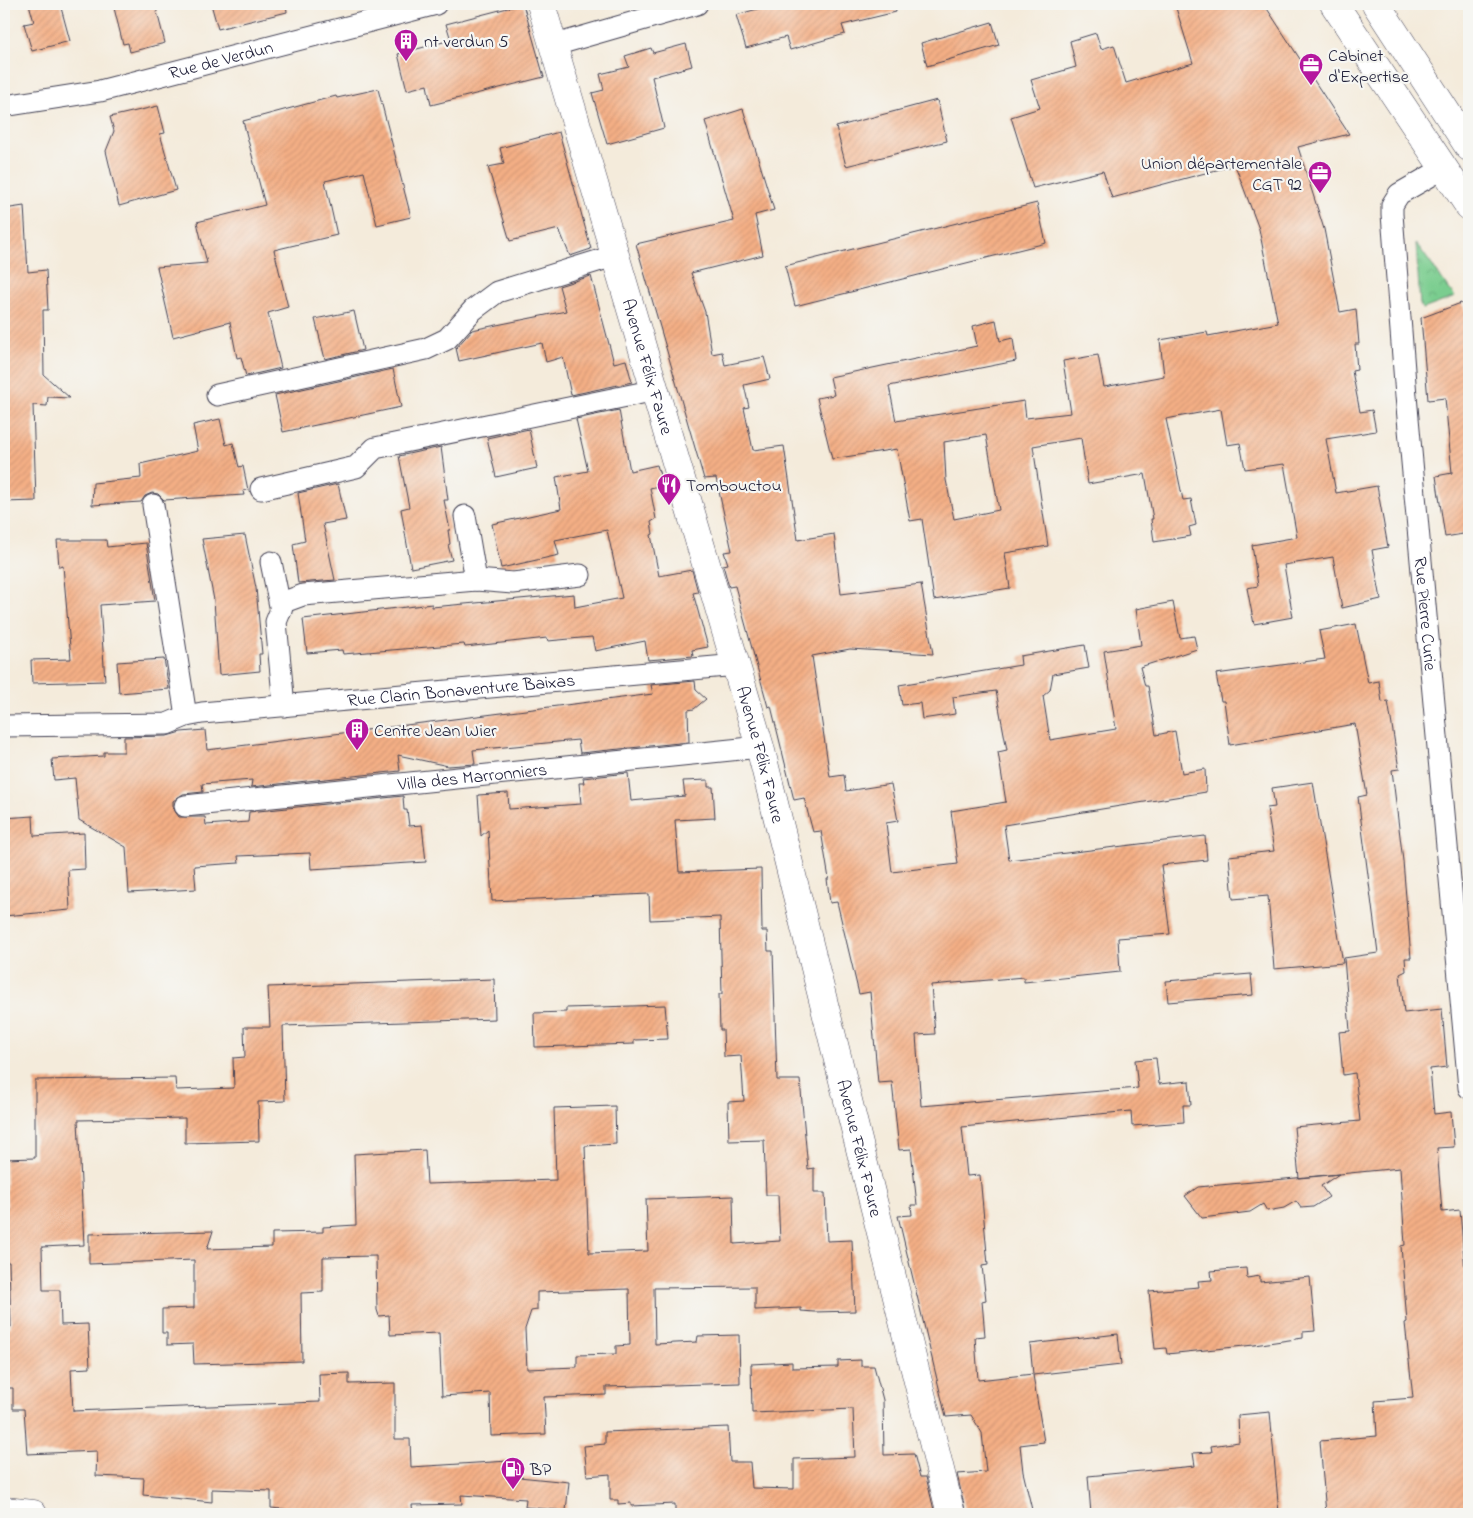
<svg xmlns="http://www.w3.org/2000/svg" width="1473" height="1518" viewBox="0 0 1473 1518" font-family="'Indie Flower',sans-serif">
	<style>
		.park { fill: url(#park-crowns); stroke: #4e7865 }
		.building { fill: url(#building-hatch); fill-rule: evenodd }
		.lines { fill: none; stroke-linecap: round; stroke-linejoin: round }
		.street-casing { stroke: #424053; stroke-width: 23 }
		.secondary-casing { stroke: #424053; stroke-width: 29 }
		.primary-casing { stroke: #424053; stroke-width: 29 }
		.street { stroke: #fff; stroke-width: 21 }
		.secondary { stroke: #fff; stroke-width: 28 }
		.primary { stroke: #fff; stroke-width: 28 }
		.labels { text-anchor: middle; stroke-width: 4.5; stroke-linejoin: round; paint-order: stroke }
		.poi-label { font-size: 18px; fill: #22223b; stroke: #f6f6f2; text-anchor: start }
		.street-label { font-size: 18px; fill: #22223b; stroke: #f6f6f2 }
	</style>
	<defs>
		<pattern id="park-crowns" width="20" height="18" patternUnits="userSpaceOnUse" patternTransform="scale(1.25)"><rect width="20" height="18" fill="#7acd8f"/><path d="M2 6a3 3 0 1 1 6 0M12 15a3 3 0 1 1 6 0" fill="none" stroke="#69b07c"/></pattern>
		<pattern id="building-hatch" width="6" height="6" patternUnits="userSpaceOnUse" patternTransform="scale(1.25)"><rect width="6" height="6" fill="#f4af85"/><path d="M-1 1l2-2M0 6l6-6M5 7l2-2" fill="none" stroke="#d19674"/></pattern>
	</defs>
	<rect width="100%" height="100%" fill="#f6f6f2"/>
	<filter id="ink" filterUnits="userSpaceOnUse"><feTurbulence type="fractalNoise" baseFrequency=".02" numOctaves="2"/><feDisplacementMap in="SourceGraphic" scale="10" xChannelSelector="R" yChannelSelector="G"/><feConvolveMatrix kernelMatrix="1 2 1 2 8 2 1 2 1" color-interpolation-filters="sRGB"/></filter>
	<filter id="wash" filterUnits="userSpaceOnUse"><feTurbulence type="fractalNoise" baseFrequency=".0096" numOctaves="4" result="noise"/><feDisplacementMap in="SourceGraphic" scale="20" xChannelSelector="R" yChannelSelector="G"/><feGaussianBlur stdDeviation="1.12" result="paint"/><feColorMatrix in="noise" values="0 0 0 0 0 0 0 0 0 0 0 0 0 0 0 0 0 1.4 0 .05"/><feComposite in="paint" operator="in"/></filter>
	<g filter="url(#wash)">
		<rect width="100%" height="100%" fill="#f4ebdb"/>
		<!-- park -->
		<path class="park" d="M1416,243L1455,297L1423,309L1420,306Z"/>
		<g id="blocks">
			<!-- building -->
			<g class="building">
				<path d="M29,4H60L70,41L32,51L24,24L34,22Z"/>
				<path d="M113,4H155L165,43L130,52L128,43L123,44Z"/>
				<path d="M211,4H286L287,12L218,29Z"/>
				<path d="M523,4L544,77L431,105L427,85L407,90L398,54L451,40L446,24Z"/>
				<path d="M804,4H895L896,12L842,25L845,34L790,50L786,37L746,48L736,15L768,6L769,10L777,8L778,11Z"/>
				<path d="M1192,4H1264L1349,134L1298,147L1324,229L1340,312L1356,309L1359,344H1355L1357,370L1352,371L1360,412L1372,410L1376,431L1326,439L1336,493L1377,486L1388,547L1372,550L1381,599L1342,608L1333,557L1284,565L1293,617L1254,624L1247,588L1258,586L1252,545L1297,537L1284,464L1245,469L1240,443L1227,445L1221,409L1166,419L1183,500L1191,499L1196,525L1189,527L1191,536L1154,542L1151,519H1153L1145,474L1088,484L1081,438L1033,446L1048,546L1005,553L1010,588L934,600L922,519L910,521L897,449L832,459L817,398L834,395L830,377L977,346L973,326L996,320L1000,341L1013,338L1016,361L889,386L896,421L1024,401L1026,418L1071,413L1063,361L1098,355L1104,387L1164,376L1160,340L1207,332L1208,336L1278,323L1259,229L1235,165L1112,198L1103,171L1033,188L1011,117L1040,108L1031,80L1076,67L1070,41L1096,33L1101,49L1114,45L1126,83L1193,63L1176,8ZM986,435L999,510L954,519L946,480L944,442Z"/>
				<path d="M992,22L999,45L927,66L921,43Z"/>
				<path d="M686,44L692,66L652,77L664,128L607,144L592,93L604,90L600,74L629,67L625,56L651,48L653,53Z"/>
				<path d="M378,89L411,217L377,225L364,172L325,181L337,235L274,250L288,307L268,313L281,368L246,376L241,357L237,358L230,322L173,337L157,267L207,263L197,222L265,205L243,121L336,96L337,98Z"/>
				<path d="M937,100L947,141L846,166L836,127Z"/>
				<path d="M158,106L165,133L160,134L176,190L119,206L106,151L114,131L110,117Z"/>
				<path d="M743,109L774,210L755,215L763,255L691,273L705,312L712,354L722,352L725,365L764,357L770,379L744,385L749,407L744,408L753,450L784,446L798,540L834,534L841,594L921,584L933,654L850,649L812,656L830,777L844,775L846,791L891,784L898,821L886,823L892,872L958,864L951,811L1006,802L998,752L1007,750L996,691L953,697L955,714L922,719L920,703L902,705L899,685L1021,665L1020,656L1085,645L1089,668L1053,674L1050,690L1043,696L1050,740L1116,729L1104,651L1141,645L1136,609L1173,602L1180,638L1194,636L1197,649L1140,667L1145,686H1148L1156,735L1175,731L1182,773L1205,769L1206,792L1004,825L1009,860L1205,836L1207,860L1161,865L1170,934L1118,938L1120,972L1024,982V977L931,985L935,1034L916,1035L921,1106L1138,1088L1135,1060L1156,1058L1159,1084L1189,1081L1191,1105H1183L1184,1122L1132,1126L1131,1111L962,1127L967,1176L980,1175L988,1265L982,1266L986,1300L982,1301L985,1336L975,1337L978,1380L1033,1374L1030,1344L1118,1334L1121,1365L1033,1375L1044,1442L1020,1445L1023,1472L1033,1514H966L957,1474L986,1472L982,1433L971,1415L946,1417L898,1216L912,1215L911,1205H917L911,1149L899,1150L892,1082L878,1083L870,992L859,994L837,902L830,903L827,879H829L821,831L813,832L804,798L794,800L771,706L768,707L735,586L729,587L723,565L728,564L724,552L732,551L716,478L704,479L636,244L734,221L705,121Z"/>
				<path d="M559,132L591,249L570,256L559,229L510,241L488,167L504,164L500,148Z"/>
				<path d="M1037,203L1046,243L795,306L785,266Z"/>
				<path d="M24,206L28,272L46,270L48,310H43L44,375L70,398L48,397L47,406L33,405L36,501L4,502V209Z"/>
				<path d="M591,276L614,363L626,360L632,382L571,395L563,357L546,362L542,343L459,361L456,348L472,330L566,311L559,286Z"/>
				<path d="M1461,303L1469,316V533L1445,537L1436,476L1452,473L1445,398L1428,400L1421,318Z"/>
				<path d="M354,311L363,350L325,359L315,319Z"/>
				<path d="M393,369L401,407L283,432L275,395Z"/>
				<path d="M619,410L630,471L657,465L663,485L650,488L656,519L651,522L653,534L651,535L659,576L692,570L698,592L693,593L708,647L692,650L693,656L648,660L645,641L595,651L592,637L548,641L547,638L465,647L464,644L343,654L342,650L307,653L303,619L432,604V607L574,594L575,607L622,598L607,530L555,540L559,555L501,568L492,524L561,509L556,477L588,471L576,419Z"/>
				<path d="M220,419L226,445L233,443L239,467L243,466L248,490L243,491L244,495L164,500L158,494L152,493L145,496L141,502L92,505L93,483L141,478L140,464L198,451L193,425Z"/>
				<path d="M529,429L537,468L496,477L487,438Z"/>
				<path d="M441,447L448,500H444L450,530H448L450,544L448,545L452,560L411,568L401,509L409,507L399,456Z"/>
				<path d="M338,484L346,520L323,524L335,580L298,583L293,544L305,541L298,493Z"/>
				<path d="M245,535L256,588L262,654H259L260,671L219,675L214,600L202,539Z"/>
				<path d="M57,540H106L107,547L146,543L155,601L100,605L105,681L32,683L31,660L71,659L63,566L59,567Z"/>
				<path d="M1356,624L1368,683L1379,681L1382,702L1388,701L1399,769L1392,770L1403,861L1411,958H1405L1406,971L1400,974L1404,1013L1442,1009L1447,1067L1430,1069L1434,1114L1451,1112L1454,1147L1437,1148L1442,1212L1460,1210L1467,1295L1469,1327V1514H1326L1320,1441L1377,1436L1375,1401L1413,1398L1405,1323L1407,1322L1401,1246L1405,1245L1400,1168L1299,1178L1294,1127L1360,1121L1355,1073L1343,1075L1339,1032L1350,1031L1344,958L1378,953L1358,797L1367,795L1355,724L1230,745L1224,701H1221L1216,674L1325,659L1319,631Z"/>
				<path d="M164,659L169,689L119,693L117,662Z"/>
				<path d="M695,681L696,690L706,699L694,709L688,710L689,742L580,753L578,740L473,750L475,764L448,766L398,755L400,771L251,787L252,780L202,784L203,792L183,794L173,801V808L179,817H205L206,825L248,822L249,812L403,796L404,810H407L409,826L422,825L426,862L311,869L310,853L238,856L239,863L194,866L196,889L129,893L126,847L79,820L75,778L54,780L52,759L104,756V752H124V737L167,736L181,732L205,730L207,750L653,694L651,685Z"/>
				<path d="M628,773L631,801L685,796L683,781L708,780V787H713L715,818L675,820L679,872L761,869L762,931H767L768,951H773L777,1080H800L808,1169L814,1168V1193H825L827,1241L852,1240L855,1311L814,1312L801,1311V1308L755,1310V1287L654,1288L655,1344L697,1342L698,1336L739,1335L740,1383L606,1387V1395L544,1397L546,1434L491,1436L490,1393L442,1396L439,1333L390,1335L389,1315L379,1316L377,1310L376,1256L323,1257V1292L301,1293L302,1361L194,1364L193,1344L167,1345V1333H162V1309L194,1308V1260L89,1264V1234L213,1231L207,1249L272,1247V1233L323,1232V1227L356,1225L354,1154L425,1150L427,1184L556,1180L554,1108L615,1106L616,1144L585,1146L589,1253L648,1251L646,1199L733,1196L734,1244L780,1241L778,1195H766L764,1140L729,1141L728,1102L744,1101L741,1056L724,1057L723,1030H720L719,994H722L720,917L650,920L649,894L492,901L488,830L481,836L478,795L508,793L509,809L581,804L579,783H584L583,778ZM629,1289L630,1345L616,1346V1354L577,1355V1367L527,1369L525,1329L531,1311L537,1310V1292Z"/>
				<path d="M1313,782L1343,963L1274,969L1268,896L1233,899L1229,856L1274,851L1267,808L1275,807L1272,788Z"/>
				<path d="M33,816L34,836L84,833L85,869L68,870L70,910L4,916V818Z"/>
				<path d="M1251,974L1253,995L1168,1002L1166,981Z"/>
				<path d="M494,979L495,1019L283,1026L285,1101L258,1102L259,1141L185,1143V1118L78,1120L84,1245L42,1247L43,1290H60L61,1325L88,1324L90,1368L71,1369L73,1411L320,1402L319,1374L349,1373V1384L395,1383V1439H410L411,1467L509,1461V1476L569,1482L566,1511L525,1507L526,1499L461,1495L462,1504L412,1505L413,1514H335L271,1508V1491L212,1489V1502L143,1495L144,1478L96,1476L97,1451L27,1454L24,1409H13V1388H7V1371H4V1327H11L9,1262H4V1206H7L5,1159L35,1158V1080L175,1078L176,1090L234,1088L233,1058L245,1057L244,1027H270L268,987Z"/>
				<path d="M665,1005L668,1039L634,1040V1044L535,1047L534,1013L566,1012V1008Z"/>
				<path d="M1339,1174L1321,1186L1329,1197L1313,1207L1301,1208L1296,1201L1284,1208L1267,1211L1263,1204L1250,1212L1202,1218L1185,1196L1198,1187Z"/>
				<path d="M1246,1268L1247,1278L1260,1276V1282L1310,1277L1315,1331L1303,1332V1338L1254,1345L1167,1354L1166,1348L1155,1349L1149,1291L1199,1287L1198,1281L1212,1280L1211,1271Z"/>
				<path d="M861,1360V1366H874L883,1400L884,1455L914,1454L920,1477H926L935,1514H675V1504L631,1506V1503L618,1504V1500H610V1474L587,1476L584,1446L605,1444V1432L728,1427L730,1462H750L752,1488L794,1489V1459L855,1457L853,1409L752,1413L751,1364L792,1362V1368L838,1367V1361Z"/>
				<path d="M1270,1412L1279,1513L1091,1514L1088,1476L1195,1466L1193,1453L1212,1452L1211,1446L1239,1442L1238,1415Z"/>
			</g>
		</g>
	</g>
	<g filter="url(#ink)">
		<use href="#blocks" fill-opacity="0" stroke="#424053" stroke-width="1"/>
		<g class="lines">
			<defs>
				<g id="street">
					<path d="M555,45L697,4"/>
					<path id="s1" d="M4,106L100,91L436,4"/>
					<path id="s2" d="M1444,168L1399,194L1392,205V214L1406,396L1469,1088"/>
					<path d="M217,395L426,349L447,339L473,310L497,292L617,255"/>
					<path d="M261,489L356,467L375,448L656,390"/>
					<path d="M153,505L186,716"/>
					<path d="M465,516L476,580"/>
					<path d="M271,562L281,611"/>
					<path d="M284,706L276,622L284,602L303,595L476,580L513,583L580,575"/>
					<path id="s3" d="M4,726L167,724L186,716L202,713L737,665"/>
					<path id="s4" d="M185,806L760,747"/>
				</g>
				<g id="secondary">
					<path id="s5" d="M541,4L760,747L951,1514"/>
					<path d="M4,1511L33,1514"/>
				</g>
				<g id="primary">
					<path d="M1334,4L1469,206"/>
					<path d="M1376,4L1469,147"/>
				</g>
			</defs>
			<!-- street casing -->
			<use href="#street" class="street-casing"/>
			<!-- secondary casing -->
			<use href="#secondary" class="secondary-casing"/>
			<!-- primary casing -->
			<use href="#primary" class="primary-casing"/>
			<!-- street -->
			<use href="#street" class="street"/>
			<!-- secondary -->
			<use href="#secondary" class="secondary"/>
			<!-- primary -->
			<use href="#primary" class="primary"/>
		</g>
	</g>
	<!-- icons -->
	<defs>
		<symbol id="building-pin" viewBox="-11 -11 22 30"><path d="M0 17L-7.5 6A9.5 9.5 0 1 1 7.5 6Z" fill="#b5179e" stroke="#f6f6f2"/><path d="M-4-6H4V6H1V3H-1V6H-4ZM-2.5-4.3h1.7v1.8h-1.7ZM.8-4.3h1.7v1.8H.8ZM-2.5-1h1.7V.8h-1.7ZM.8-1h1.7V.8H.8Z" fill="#fff"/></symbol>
		<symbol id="office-pin" viewBox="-11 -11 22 30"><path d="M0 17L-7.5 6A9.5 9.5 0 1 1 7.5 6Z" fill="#b5179e" stroke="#f6f6f2"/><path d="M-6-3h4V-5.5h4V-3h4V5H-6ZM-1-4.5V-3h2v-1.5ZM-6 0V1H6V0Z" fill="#fff"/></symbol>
		<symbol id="restaurant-pin" viewBox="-11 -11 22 30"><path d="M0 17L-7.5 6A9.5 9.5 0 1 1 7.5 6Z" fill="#b5179e" stroke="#f6f6f2"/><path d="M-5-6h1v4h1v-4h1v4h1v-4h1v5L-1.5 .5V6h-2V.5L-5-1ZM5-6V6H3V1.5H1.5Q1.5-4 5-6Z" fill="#fff"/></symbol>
		<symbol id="fuel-pin" viewBox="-11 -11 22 30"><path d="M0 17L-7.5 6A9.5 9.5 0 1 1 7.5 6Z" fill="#b5179e" stroke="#f6f6f2"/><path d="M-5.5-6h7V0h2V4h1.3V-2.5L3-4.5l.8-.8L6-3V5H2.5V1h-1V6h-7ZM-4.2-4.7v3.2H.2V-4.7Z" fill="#fff"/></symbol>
	</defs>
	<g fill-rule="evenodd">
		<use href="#building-pin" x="392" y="27" width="28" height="38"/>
		<use href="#office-pin" x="1297" y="51" width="28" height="38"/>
		<use href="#office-pin" x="1306" y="159" width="28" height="38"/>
		<use href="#restaurant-pin" x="655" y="471" width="28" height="38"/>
		<use href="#building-pin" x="343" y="716" width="28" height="38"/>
		<use href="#fuel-pin" x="499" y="1455" width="28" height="38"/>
	</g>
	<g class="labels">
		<!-- poi labels -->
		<g class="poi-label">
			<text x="424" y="47">nt verdun 5</text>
			<text x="1328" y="61">Cabinet<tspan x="1328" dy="21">d'Expertise</tspan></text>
			<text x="1302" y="169" text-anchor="end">Union départementale<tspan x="1302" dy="21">CGT 92</tspan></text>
			<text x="686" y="491">Tombouctou</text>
			<text x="374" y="736">Centre Jean Wier</text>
			<text x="530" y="1475">BP</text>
		</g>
		<!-- street labels -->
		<g class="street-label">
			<text dy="6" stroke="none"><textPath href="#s1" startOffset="222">Rue de Verdun</textPath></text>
			<text dy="6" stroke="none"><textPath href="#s5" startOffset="378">Avenue Félix Faure</textPath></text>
			<text dy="6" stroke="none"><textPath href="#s2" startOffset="475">Rue Pierre Curie</textPath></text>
			<text dy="6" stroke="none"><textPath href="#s3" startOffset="460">Rue Clarin Bonaventure Baixas</textPath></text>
			<text dy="6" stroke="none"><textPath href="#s5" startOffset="782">Avenue Félix Faure</textPath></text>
			<text dy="6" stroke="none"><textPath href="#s4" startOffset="289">Villa des Marronniers</textPath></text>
			<text dy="6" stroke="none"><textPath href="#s5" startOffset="1188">Avenue Félix Faure</textPath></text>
		</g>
	</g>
	<!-- margin -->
	<rect width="1473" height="1518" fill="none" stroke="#f6f6f2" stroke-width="20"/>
</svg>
